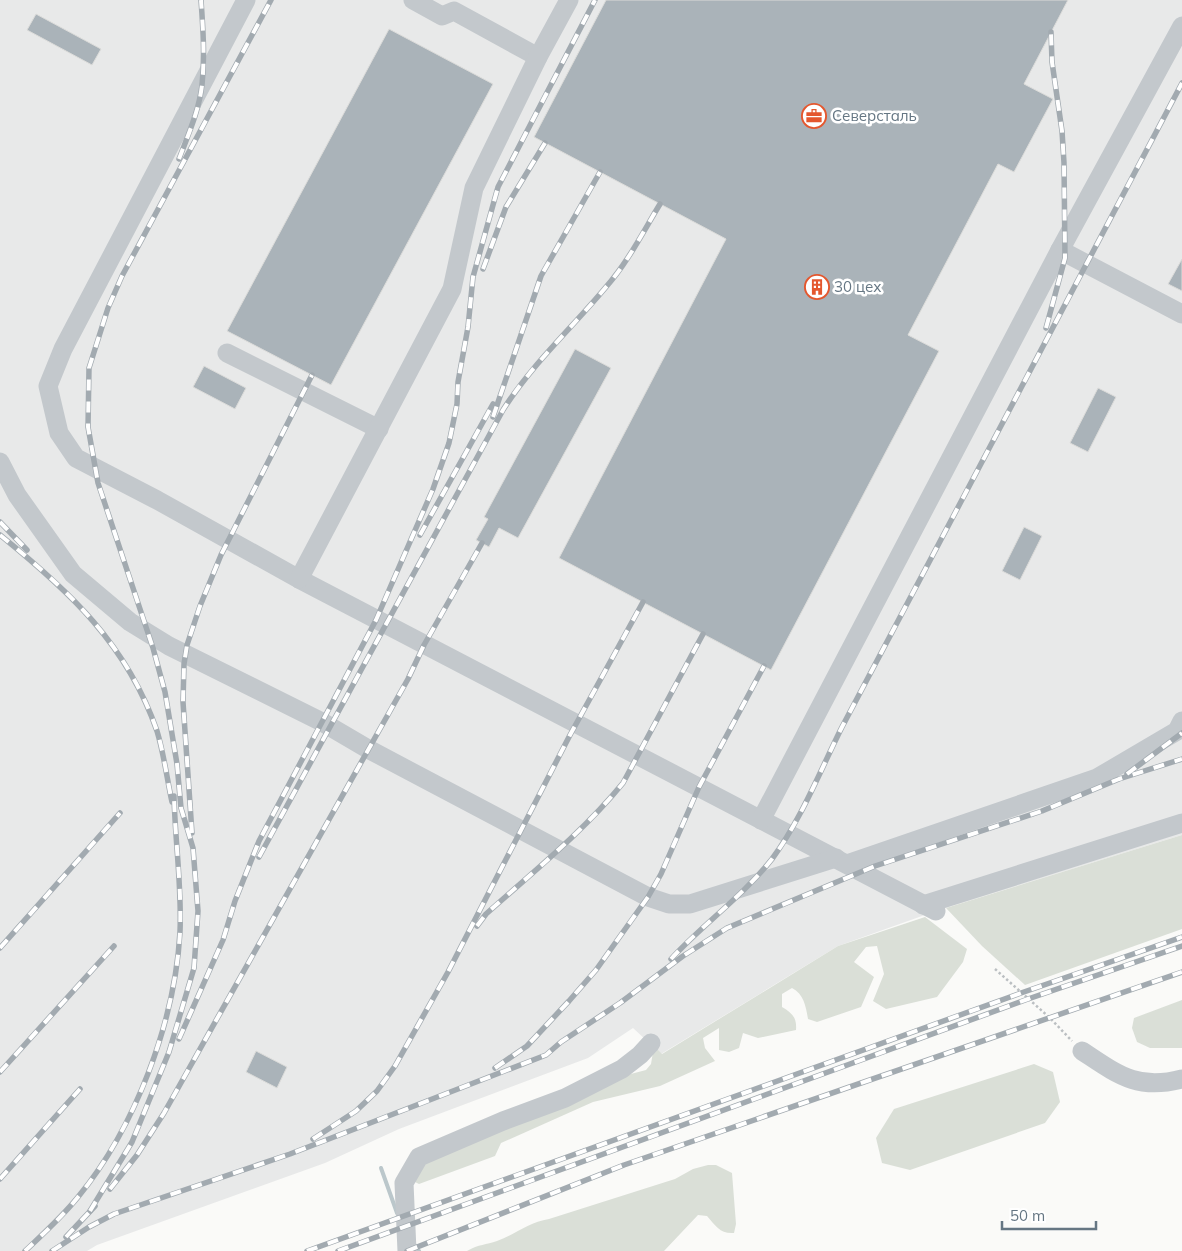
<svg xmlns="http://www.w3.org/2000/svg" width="1182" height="1251" viewBox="0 0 1182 1251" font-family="Mulish,sans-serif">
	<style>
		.built { fill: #e8e9e9 }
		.green { fill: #dadfd7 }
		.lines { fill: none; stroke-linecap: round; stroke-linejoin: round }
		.stream { stroke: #bbc7cb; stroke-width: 4 }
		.building { fill: #aab3b9; stroke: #dcdcda }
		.path { stroke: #bbbfc2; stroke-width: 2.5; stroke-dasharray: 2.5 2.5; stroke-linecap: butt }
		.minor { stroke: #c3c8cc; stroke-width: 19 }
		.rail-casing { stroke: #a2aab0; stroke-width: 5.5 }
		.rail { stroke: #fff; stroke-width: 4; stroke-dasharray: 11; stroke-linecap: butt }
		.labels { text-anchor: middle; stroke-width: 5; stroke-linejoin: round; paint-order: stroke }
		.poi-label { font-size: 15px; fill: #657683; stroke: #fff; text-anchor: start }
	</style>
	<rect width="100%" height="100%" fill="#fafaf8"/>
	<!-- built -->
	<path class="built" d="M0,0H1182V835L936,911L838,946L661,1054L633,1028L588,1058L399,1129L325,1163L97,1245L87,1251H0Z"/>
	<!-- green -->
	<g class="green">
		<path d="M1182,835V929L1025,985L982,946L946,908Z"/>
		<path d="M925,917L967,949L963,962L937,997L886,1009L873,1001L884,974L877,946L866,947L854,962L874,977L861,1007L817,1022L808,1019C806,1007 804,994 792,988L782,994V1007C792,1013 797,1017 796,1030L758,1038L743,1033L739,1048L729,1052L719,1050V1028L703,1038L705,1048L715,1061L660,1086L593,1102L501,1143L495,1156L419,1184L411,1180L417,1163L608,1080L646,1070L651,1064L654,1046L662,1054L838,946Z"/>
		<path d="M1182,1000V1048H1150L1137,1042L1132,1028L1134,1018Z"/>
		<path d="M1034,1064L1053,1072L1060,1102L1045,1123L910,1170L882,1163L876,1138L894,1109Z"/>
		<path d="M708,1165H716L732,1173L736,1224L734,1233C720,1234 716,1226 707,1216L698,1215L664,1251H467C479,1244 486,1245 497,1241C516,1234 529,1222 549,1219L675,1179L693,1169Z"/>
	</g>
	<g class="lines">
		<!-- stream -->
		<g class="stream">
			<path d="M381,1168L397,1213"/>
			<path d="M413,1243L419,1251"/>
		</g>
	</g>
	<!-- building -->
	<g class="building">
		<path d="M606,0H1068L1024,84L1053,99L1014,172L998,164L908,335L939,351L771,670L559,558L726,239L534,137Z"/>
		<path d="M36,14L101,49L92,65L27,30Z"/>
		<path d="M389,29L493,84L331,385L227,331Z"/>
		<path d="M1182,259V291L1168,284Z"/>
		<path d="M575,349L611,368L518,538L499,528L489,547L476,540L488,519L484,517Z"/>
		<path d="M204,366L246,388L235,409L193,387Z"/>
		<path d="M1098,388L1116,397L1088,452L1070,443Z"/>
		<path d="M1024,527L1042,536L1020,580L1002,571Z"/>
		<path d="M256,1051L287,1067L277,1088L246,1072Z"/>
	</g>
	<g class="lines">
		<!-- path -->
		<path class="path" d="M995,969L1050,1018L1072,1041"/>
		<!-- minor -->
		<g class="minor">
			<path d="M246,0L63,349L48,386L59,433L76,458L157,500L299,579L936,911"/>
			<path d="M413,0L442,16L454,11L538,57"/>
			<path d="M1060,250L1182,314"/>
			<path d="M227,353L379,429"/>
			<path d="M0,462L17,495L73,574L130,622L169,646L322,722L368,749L648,897L669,904H690L836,858"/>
			<path d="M299,579L452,289L474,188L538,57L569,0"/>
			<path d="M761,820L1060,250L1182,26"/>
			<path d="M847,864L1097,778L1177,731L1182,721"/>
			<path d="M923,905L1182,823"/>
			<path d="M1082,1051C1117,1074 1137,1091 1182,1079"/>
			<path d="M407,1251L404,1183L419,1157L503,1121L565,1098L622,1069L640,1055L651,1043"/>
		</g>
		<defs>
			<g id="rail">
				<path d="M179,159C188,135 199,111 202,85C205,57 203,28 201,0"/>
				<path d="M483,269L506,207L545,143"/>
				<path d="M1046,328L1065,258L1064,163L1062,131L1052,62L1051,32"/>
				<path d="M493,417L541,276L600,172"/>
				<path d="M0,522L27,550"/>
				<path d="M0,535C69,591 127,644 157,731C164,754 167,779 172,802"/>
				<path d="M420,535L493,404"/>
				<path d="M1127,774L1182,733"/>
				<path d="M192,833L183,702L184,664L187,645L200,606L221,555L312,375"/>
				<path d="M259,857L503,410C532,364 572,328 606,287C628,262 643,232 660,204"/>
				<path d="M477,926L486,914C533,872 583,832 623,783L703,634"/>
				<path d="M0,948L120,813"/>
				<path d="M671,959C703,924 742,897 772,859C801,820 820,771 842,727L1182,83"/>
				<path d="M179,1039L223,940L235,901L259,841L376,620L433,489L449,443L457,404L458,382L468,327L473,277L498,187L595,0"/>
				<path d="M495,1068L527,1046L569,1001L596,970L648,897L661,874L699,787L764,666"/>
				<path d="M0,1072L114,946"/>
				<path d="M313,1139L356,1111L377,1091L395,1066L448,972L570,735L643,602"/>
				<path d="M0,1179L80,1089"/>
				<path d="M110,1189L137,1155L164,1113L408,679L424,645L482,543"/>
				<path d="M90,1211L132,1142L169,1052L194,968L198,911L193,848L181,808L177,764L165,692L153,648L98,483L88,427L89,368L108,308L122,276L271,0"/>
				<path d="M66,1237L95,1206"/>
				<path d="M25,1251C43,1234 62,1217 78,1197C135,1128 175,1022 180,932C182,887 175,841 174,796"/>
				<path d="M52,1251L89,1227L114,1214L290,1154L546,1055L561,1042L620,1003L683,956L727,928L875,866L1042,811L1119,779L1182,759"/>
				<path d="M307,1251L1021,993L1182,937"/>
				<path d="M338,1251L1028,999L1182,946"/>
				<path d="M407,1251L624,1165L1182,972"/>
			</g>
		</defs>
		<!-- rail casing -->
		<use href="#rail" class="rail-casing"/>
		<!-- rail -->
		<use href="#rail" class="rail"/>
	</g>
	<!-- icons -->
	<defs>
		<symbol id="office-ring" viewBox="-11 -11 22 22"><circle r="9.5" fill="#fff" stroke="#e4572e" stroke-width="1.5"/><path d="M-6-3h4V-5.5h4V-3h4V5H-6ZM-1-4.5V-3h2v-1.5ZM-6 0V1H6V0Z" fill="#e4572e"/></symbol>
		<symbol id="building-ring" viewBox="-11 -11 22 22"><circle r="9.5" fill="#fff" stroke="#e4572e" stroke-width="1.5"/><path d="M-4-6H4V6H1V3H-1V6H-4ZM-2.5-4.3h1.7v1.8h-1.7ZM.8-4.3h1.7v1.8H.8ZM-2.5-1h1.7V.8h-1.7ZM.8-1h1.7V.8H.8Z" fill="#e4572e"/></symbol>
	</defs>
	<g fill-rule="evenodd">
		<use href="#office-ring" x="800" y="102" width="28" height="28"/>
		<use href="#building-ring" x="803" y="273" width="28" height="28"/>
	</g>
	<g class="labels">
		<!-- poi labels -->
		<g class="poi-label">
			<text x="832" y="121">Северсталь</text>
			<text x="834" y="292">30 цех</text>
		</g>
	</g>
	<!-- scale -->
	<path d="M1002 1221v8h94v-8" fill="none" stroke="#657683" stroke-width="2.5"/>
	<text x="1010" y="1221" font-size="15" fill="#657683" stroke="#ffffff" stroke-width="4" paint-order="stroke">50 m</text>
</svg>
